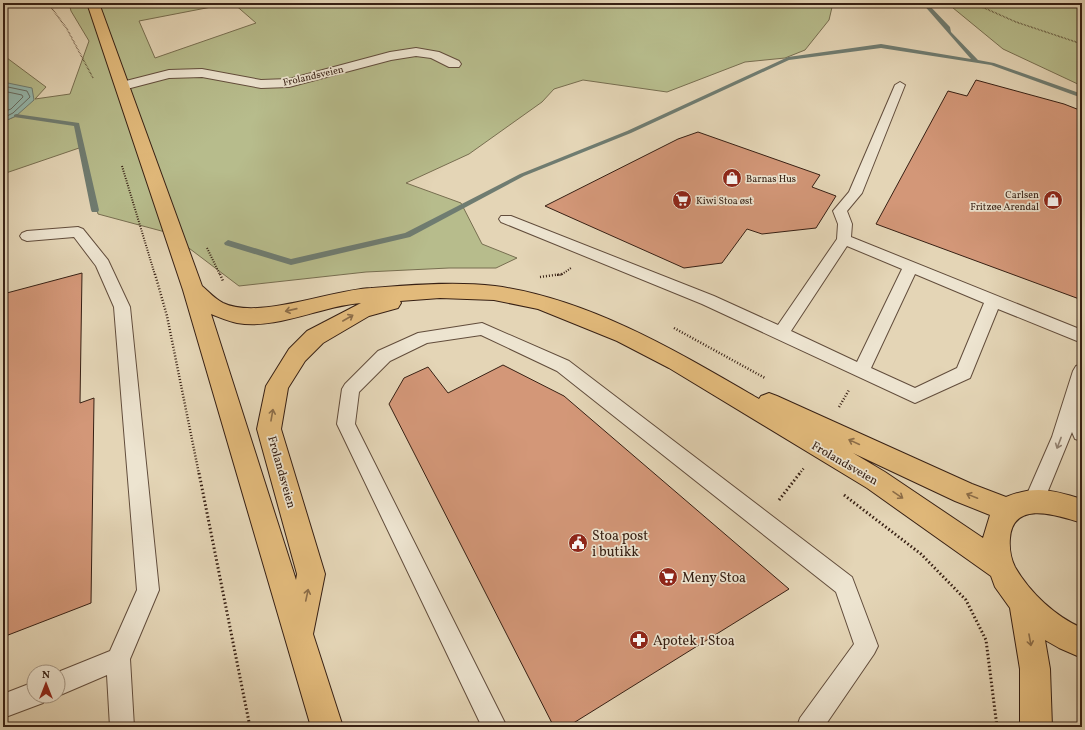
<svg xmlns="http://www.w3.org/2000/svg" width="1085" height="730" viewBox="0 0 1085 730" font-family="Vollkorn,serif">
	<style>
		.green { fill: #b7bc8c; stroke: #776e50 }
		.water { fill: #95b9af; stroke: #6f7c71 }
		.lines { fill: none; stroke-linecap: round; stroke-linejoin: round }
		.shore { stroke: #666c62; stroke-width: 1 }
		.stream { fill: #6f7c71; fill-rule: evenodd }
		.building { fill: #d39778; stroke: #372014 }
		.lane-casing { stroke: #624d3c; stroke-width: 2 }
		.street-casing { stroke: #624d3c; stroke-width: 2 }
		.primary-casing { stroke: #372014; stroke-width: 2 }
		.path-far3 { stroke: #372014; stroke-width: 1.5; stroke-dasharray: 0.5 1; stroke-linecap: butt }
		.path-far2 { stroke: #372014; stroke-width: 2; stroke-dasharray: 1 1.5; stroke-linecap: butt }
		.path-far1 { stroke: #372014; stroke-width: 2.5; stroke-dasharray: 1 2; stroke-linecap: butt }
		.path { stroke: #372014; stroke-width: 3; stroke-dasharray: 1.5 2.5; stroke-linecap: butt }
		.lane { fill: #ede4d0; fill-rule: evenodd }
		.street { fill: #ede4d0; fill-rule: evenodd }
		.primary { fill: #e2ba7b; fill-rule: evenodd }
		.oneway { stroke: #8c6d48 }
		.oneway2 { stroke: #928272 }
		.labels { text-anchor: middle; stroke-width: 3.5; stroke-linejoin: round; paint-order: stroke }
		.far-street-label { font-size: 10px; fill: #372014; stroke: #ede4d0 }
		.far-poi-label { font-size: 10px; fill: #372014; stroke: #ede4d0; text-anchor: start }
		.street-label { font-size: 12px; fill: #372014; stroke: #ede4d0 }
		.near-poi-label { font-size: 14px; fill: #372014; stroke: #ede4d0; text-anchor: start }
	</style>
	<rect width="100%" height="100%" fill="#e4d5b6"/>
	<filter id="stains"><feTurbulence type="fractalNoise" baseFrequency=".005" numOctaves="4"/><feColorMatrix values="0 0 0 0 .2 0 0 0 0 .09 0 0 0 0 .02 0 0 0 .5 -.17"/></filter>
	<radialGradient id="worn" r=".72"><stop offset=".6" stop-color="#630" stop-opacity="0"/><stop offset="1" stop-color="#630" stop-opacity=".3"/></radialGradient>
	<!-- green -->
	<g class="green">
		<path d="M69,3H232L139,21L155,58L256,23L233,3H833L829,20L805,50L785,58L745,62L667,92L583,80L554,89L542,102L469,154L406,183L461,203L482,244L517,258L496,268H449L366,272L239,286L169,233L98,214L82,147L3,174V122L16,116L6,82H3V55L46,87L35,99L70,94L89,41L71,11Z"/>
		<path d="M947,3H1082V86L1003,49Z"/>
	</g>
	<!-- water -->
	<path class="water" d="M3,82L32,88L34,100L16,116L3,122Z"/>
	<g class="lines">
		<!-- shore -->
		<g class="shore">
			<path d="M3,86L27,91L30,97L13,113L3,118"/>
			<path d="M3,91L22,95L23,97L11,109L3,112"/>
		</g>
		<!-- stream -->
		<g class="stream">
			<path d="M922,3H927L950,27L951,32L978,60L994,63L1082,94V98L991,65L881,48L789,60L631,133L524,176L410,237L291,265L225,245L224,243L228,240L291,259L405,233L520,174L627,131L788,57L881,44L971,59Z"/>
			<path d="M16,114L79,123L99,210L98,212H92L91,210L74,126L14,117V115Z"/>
		</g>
	</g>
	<!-- building -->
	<g class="building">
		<path d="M976,80L1064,104L1082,111V300L876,224L948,91L967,96Z"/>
		<path d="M698,132L820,175L812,187L836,196L816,228L762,234L747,229L722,263L684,268L545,206L678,139Z"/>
		<path d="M82,273L80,403L94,398L91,603L3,637V294Z"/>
		<path d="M503,365L564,396L789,589L567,727H554L389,404L404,378L428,367L448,393Z"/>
	</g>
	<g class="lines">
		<defs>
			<g id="lane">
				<path d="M900,82L905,85L862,193L847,211L852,224L851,237L1082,330V343L998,309L970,378L915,403L702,304L501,222L499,219L501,216H511L714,296L778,325L837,239L838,224L833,211L849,192L895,85ZM847,246L902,269L857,362L791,331ZM915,274L984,303L957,368L915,388L871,368Z"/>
				<path d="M78,227L83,229L108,260L130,307L159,590L130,659L134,727H110L107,675L58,696V672L110,651L137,590L114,307L96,266L74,237L27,241L22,239L20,236L22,233L27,231Z"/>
				<path d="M482,323L569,361L852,577L878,646L874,654L824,727H797L800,718L854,644L836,592L557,371L481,335L427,343L390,361L359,392L355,424L507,727H482L337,424L342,389L345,384L378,351L418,333Z"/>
				<path d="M1082,364V441L1075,439L1072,432L1041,508L1034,510L1027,508L1024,501L1052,437L1073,371L1076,366Z"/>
				<path d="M34,682V696H45L43,703L3,718V694Z"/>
			</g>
			<path id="street" d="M416,48L439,52L459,61L461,64L459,67H449L431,58L416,56L391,60L289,87L261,88L202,77L169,78L123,90L118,89L116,86L118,83L169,70L202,69L261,80L289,79L390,52Z"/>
			<path id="primary" d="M87,3H99L202,286C208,291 215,299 223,303C259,320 330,290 371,288C412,285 454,281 495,286C590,299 678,352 759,399L761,396L769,393L777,396L972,484L1006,497C1035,485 1053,490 1082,499V523C1059,516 1013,499 1010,538C1009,548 1011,559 1015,567C1030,593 1055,616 1082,628V658L1059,648L1045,640L1050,669L1052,727H1020V669L1010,608L995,587L991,576L867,488L669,368L617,341L538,309L494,300L440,298L400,301L401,303L398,308L369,316L323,343L305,361L288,388L281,429L325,574L313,634L343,727H311L183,290ZM361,303L307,331L289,349L266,386L257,429L297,574L296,580L211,314C219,317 228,321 237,323C277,330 321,306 361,303ZM853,453L955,501L990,515L983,538L885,472Z"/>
		</defs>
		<!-- lane casing -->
		<use href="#lane" class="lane-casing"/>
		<!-- street casing -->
		<use href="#street" class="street-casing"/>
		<!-- primary casing -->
		<use href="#primary" class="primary-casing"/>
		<!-- path-far3 -->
		<g class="path-far3">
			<path d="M48,3L67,29L93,78"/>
			<path d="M973,3L1016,22L1082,44"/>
		</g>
		<!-- path-far2 -->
		<g class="path-far2">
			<path d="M122,166L155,275"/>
			<path d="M207,248L220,275"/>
			<path d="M557,275H561L571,268"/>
		</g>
		<!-- path-far1 -->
		<g class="path-far1">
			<path d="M155,274L167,316L199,474"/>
			<path d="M220,274L223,281"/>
			<path d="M540,277L562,274"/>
			<path d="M674,328L765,378"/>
			<path d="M839,407L849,390"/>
			<path d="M799,474L804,468"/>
		</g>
		<!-- path -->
		<g class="path">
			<path d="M199,473L250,727"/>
			<path d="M844,495L921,554L966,600L986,640L997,727"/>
			<path d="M779,500L800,473"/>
		</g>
		<!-- lane -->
		<use href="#lane" class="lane"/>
		<!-- street -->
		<use href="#street" class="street"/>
		<!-- primary -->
		<use href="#primary" class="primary"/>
	</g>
	<!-- one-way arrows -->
	<defs><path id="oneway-shaft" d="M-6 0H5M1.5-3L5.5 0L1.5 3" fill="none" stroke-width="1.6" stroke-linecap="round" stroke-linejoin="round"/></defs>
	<g class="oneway">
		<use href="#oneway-shaft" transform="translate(291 310) rotate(167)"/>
		<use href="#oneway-shaft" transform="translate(348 318) rotate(-30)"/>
		<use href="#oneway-shaft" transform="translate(272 415) rotate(-80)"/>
		<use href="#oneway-shaft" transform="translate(854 442) rotate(-155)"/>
		<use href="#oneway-shaft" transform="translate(898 495) rotate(34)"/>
		<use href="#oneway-shaft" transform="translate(972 496) rotate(-158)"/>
		<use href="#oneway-shaft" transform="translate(307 595) rotate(-78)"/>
		<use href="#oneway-shaft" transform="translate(1030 640) rotate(80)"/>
	</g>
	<use class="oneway2" href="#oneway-shaft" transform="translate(1059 443) rotate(111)"/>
	<!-- icons -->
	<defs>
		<symbol id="shop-disc" viewBox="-11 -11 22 22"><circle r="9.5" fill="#8f2418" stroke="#ede4d0"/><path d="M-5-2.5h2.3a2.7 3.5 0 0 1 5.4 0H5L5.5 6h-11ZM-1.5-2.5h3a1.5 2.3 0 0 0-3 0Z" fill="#fff"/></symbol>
		<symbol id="supermarket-disc" viewBox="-11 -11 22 22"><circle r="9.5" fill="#8f2418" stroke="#ede4d0"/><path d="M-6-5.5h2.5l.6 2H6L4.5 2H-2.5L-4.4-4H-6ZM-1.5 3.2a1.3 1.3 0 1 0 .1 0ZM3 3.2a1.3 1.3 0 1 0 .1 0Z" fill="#fff"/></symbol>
		<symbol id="civic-disc" viewBox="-11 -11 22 22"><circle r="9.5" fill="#8f2418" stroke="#ede4d0"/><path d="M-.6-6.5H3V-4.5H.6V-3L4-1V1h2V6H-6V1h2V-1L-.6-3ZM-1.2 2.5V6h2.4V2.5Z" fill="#fff"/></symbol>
		<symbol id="pharmacy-disc" viewBox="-11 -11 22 22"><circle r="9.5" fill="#8f2418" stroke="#ede4d0"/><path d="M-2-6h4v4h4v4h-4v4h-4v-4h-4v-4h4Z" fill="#fff"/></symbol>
	</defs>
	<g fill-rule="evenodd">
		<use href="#shop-disc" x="721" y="167" width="22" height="22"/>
		<use href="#supermarket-disc" x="671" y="189" width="22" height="22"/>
		<use href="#shop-disc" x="1042" y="189" width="22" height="22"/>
		<use href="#civic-disc" x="567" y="532" width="22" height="22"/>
		<use href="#supermarket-disc" x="657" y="566" width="22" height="22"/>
		<use href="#pharmacy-disc" x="628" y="629" width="22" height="22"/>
	</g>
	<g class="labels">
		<!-- far-street labels -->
		<g class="far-street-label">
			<text transform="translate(313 75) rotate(-13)" y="4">Frolandsveien</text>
		</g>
		<!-- far-poi labels -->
		<g class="far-poi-label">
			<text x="746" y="182">Barnas Hus</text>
			<text x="1039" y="198" text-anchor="end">Carlsen<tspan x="1039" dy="12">Fritzøe Arendal</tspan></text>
			<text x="696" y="204">Kiwi Stoa øst</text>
		</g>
		<!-- street labels -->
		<g class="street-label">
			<text transform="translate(845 463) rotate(30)" y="4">Frolandsveien</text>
			<text transform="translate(282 472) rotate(74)" y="4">Frolandsveien</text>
		</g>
		<!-- near-poi labels -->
		<g class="near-poi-label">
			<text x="592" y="540">Stoa post<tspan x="592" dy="16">i butikk</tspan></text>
			<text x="682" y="582">Meny Stoa</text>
			<text x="653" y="645">Apotek 1 Stoa</text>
		</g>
	</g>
	<!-- margin -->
	<rect width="1085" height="730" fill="none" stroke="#e4d5b6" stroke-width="16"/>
	<rect x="4" y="4" width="1077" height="722" fill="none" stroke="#372014" stroke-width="2"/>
	<rect x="8" y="8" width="1069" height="714" fill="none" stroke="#372014"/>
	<!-- north arrow -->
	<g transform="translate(46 684)"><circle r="19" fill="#ede4d0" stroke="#a49685"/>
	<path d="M0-3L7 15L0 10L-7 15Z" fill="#8f2418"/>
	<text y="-6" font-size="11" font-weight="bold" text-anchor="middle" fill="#372014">N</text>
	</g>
	<rect width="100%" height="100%" filter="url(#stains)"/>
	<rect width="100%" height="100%" fill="url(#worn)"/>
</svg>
